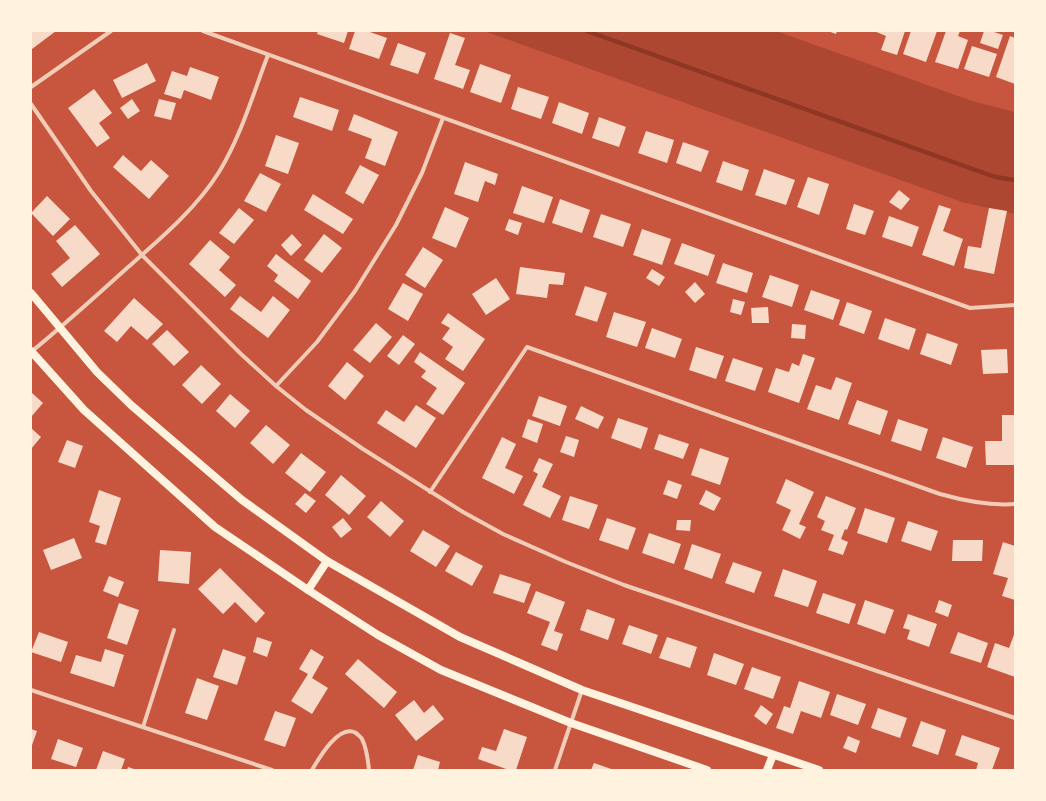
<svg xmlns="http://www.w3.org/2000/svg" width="1046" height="801" viewBox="0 0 1046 801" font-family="Figtree,sans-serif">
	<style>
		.green { fill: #ae4732 }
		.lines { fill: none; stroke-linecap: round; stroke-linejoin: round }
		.stream { stroke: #8f3625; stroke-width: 4.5 }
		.building { fill: #f7dbc8 }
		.minor { stroke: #f1ccb7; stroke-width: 4 }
		.secondary { stroke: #fff3e0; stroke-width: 8 }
	</style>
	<rect width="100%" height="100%" fill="#c8553d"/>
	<!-- green -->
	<path class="green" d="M484,31H776L972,101L1015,112V214L962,202Z"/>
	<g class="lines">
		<!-- stream -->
		<path class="stream" d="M587,31L995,177L1015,180"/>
	</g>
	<!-- building -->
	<g class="building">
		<path d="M31,31H56L32,49Z"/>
		<path d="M318,31H348L344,43L317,34Z"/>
		<path d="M355,31H367L387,38L379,59L349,49Z"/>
		<path d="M828,31H837L836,34Z"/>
		<path d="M874,31H905L897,55L881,50L886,36Z"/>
		<path d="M911,31H937L926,62L903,54Z"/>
		<path d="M946,31H960L958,36L968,40L958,69L935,62Z"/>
		<path d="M984,31H991L1003,35L998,49L980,43Z"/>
		<path d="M450,33L465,38L455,65L470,70L463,89L434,79Z"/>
		<path d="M1010,36L1015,38V84L996,77Z"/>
		<path d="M398,43L426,53L418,74L390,65Z"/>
		<path d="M972,46L997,54L989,77L964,69Z"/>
		<path d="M147,63L156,81L122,98L113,80Z"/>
		<path d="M480,64L511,75L501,103L470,92Z"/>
		<path d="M190,67L219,77L211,100L184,90L181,99L164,94L172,71L187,76Z"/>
		<path d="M518,87L549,97L541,119L511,109Z"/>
		<path d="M94,89L112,113L99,123L110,138L97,147L68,108Z"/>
		<path d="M300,97L339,110L332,131L293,117Z"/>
		<path d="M132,99L140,111L128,119L120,108Z"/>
		<path d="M159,99L176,103L171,120L154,116Z"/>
		<path d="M559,102L589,113L582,134L552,123Z"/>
		<path d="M354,114L398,132L385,166L365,158L372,139L348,130Z"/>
		<path d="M599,117L626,127L619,147L592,138Z"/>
		<path d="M646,131L674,140L667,163L638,153Z"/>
		<path d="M276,135L299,143L288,174L265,166Z"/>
		<path d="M683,142L709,151L701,172L676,163Z"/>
		<path d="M123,155L141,171L151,160L169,176L149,199L113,167Z"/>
		<path d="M723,161L749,170L742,191L716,182Z"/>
		<path d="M465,162L498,174L495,185L485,181L478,202L454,194Z"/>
		<path d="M360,165L379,175L363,204L345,193Z"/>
		<path d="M764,169L795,180L786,205L755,195Z"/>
		<path d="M260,173L281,184L266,212L244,201Z"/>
		<path d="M808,177L829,184L819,215L797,207Z"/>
		<path d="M522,186L553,197L544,223L513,213Z"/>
		<path d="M899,190L910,199L901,210L889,202Z"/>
		<path d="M313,194L353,219L343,234L304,210Z"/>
		<path d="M47,196L70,219L53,236L31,213Z"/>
		<path d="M560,199L590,210L582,233L552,223Z"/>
		<path d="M854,204L874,211L865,235L846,229Z"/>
		<path d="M939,205L951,209L943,231L963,239L954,266L922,255Z"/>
		<path d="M445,207L469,218L456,248L432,238Z"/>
		<path d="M239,208L254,220L234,244L219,233Z"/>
		<path d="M989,208L1007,211L994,274L964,268L968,246L981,248Z"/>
		<path d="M601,214L631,224L623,247L593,237Z"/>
		<path d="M889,216L919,227L912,247L882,237Z"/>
		<path d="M509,219L522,223L518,235L505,230Z"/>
		<path d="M75,225L100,254L62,287L51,274L70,258L56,241Z"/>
		<path d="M642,229L671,239L662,265L633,255Z"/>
		<path d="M292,234L302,245L291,256L281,245Z"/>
		<path d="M324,234L342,248L322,273L304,260Z"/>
		<path d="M210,240L230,257L219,270L236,285L225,297L189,264Z"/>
		<path d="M682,243L715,255L708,276L674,264Z"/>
		<path d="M423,247L443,260L425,288L405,275Z"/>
		<path d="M276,254L311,281L298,299L274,281L278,275L267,266Z"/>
		<path d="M723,263L753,273L747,293L716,283Z"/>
		<path d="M520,267L565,273L563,285L549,284L547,298L516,294Z"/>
		<path d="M652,269L665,277L659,286L646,278Z"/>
		<path d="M770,275L799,285L792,307L762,297Z"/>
		<path d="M496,278L510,299L486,315L472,294Z"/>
		<path d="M695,282L705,294L695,303L685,292Z"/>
		<path d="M403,283L423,294L408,321L388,309Z"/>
		<path d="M585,286L607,293L597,322L575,315Z"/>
		<path d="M811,290L840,300L833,320L804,310Z"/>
		<path d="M240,296L261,312L273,296L290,310L268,338L230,309Z"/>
		<path d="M134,298L163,324L147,340L131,326L117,342L104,331Z"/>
		<path d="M733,299L745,302L741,315L730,312Z"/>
		<path d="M847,302L872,311L864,334L839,325Z"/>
		<path d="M768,307L769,323H752L751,308Z"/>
		<path d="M614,312L646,322L637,347L606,337Z"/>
		<path d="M448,313L485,339L463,371L445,359L453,347L442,339L450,328L441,323Z"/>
		<path d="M885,318L916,329L909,350L878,339Z"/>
		<path d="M376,323L392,337L370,363L353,350Z"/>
		<path d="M792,324L806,325L805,339L791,338Z"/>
		<path d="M652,328L682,339L675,358L645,348Z"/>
		<path d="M167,330L189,352L174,366L152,344Z"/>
		<path d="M927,333L958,344L951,365L920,354Z"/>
		<path d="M403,335L415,344L399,365L387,356Z"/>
		<path d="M696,347L724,356L716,379L689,370Z"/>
		<path d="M1007,349L1008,373L983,374L981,350Z"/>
		<path d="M420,352L465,383L443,415L426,404L437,388L421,377L426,371L414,362Z"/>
		<path d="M803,354L815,358L799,403L768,392L776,368L789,372L792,363L799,366Z"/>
		<path d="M733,358L763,368L755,391L725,381Z"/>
		<path d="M347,362L364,376L345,400L328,386Z"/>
		<path d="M201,365L221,384L202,404L182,385Z"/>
		<path d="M836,377L852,383L839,420L807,409L816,385L831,390Z"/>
		<path d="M31,392L43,403L31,417Z"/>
		<path d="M230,394L250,411L235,428L216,411Z"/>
		<path d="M539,396L567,406L560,426L532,416Z"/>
		<path d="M857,400L888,411L880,435L848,424Z"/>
		<path d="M416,405L436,418L416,448L377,423L386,410L404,422Z"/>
		<path d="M581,406L604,417L598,429L575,419Z"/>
		<path d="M1002,415H1015V465H986L985,441H1002Z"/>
		<path d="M618,418L648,428L641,449L611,438Z"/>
		<path d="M528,419L543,424L537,443L522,437Z"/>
		<path d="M898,419L928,429L921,451L891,441Z"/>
		<path d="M266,425L290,445L273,464L250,443Z"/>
		<path d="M31,428L41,437L31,449Z"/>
		<path d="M659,434L689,444L683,459L654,449Z"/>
		<path d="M566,436L579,440L574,457L560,452Z"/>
		<path d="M502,437L516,444L505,468L523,476L514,494L482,478Z"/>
		<path d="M943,437L973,447L966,468L936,458Z"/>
		<path d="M67,440L83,446L75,468L58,462Z"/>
		<path d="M700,448L729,458L720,485L691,475Z"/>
		<path d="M301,453L326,472L310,492L285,473Z"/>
		<path d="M539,458L553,464L542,487L561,496L550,518L523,505L538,474L533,471Z"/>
		<path d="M341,475L366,496L349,515L325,495Z"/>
		<path d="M786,479L814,492L799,524L806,527L800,539L782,530L791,510L776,503Z"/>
		<path d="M668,480L682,485L677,499L663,494Z"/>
		<path d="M99,490L121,498L106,545L95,542L100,526L89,522Z"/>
		<path d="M706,490L721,498L714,511L699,504Z"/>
		<path d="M305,493L316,501L306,513L295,504Z"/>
		<path d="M570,496L598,505L589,529L562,520Z"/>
		<path d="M826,496L856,508L847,530L845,529L841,539L848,542L843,555L828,550L834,535L821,530L825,521L817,517Z"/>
		<path d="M381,501L404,521L390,537L367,517Z"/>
		<path d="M865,508L895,518L887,543L857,533Z"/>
		<path d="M343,518L352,529L341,538L332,527Z"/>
		<path d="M607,518L636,528L628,550L599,540Z"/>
		<path d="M677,520H691L690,531L676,530Z"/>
		<path d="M908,521L938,531L931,551L901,541Z"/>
		<path d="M423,530L450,546L436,567L410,551Z"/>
		<path d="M649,533L681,544L674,564L642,553Z"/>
		<path d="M74,538L82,558L51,570L43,550Z"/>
		<path d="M953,540H983L982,561H952Z"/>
		<path d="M1003,542L1015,546V600L1002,596L1008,578L993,574Z"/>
		<path d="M692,544L721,554L712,579L684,569Z"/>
		<path d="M160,550L191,552L189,584L158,581Z"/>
		<path d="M456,552L483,566L472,586L445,571Z"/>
		<path d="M733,562L762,572L754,593L725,583Z"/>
		<path d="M220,568L265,613L256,623L235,602L223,614L198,589Z"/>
		<path d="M783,569L817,581L808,607L774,596Z"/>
		<path d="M500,574L531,584L524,603L493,593Z"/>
		<path d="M109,576L124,582L118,597L103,591Z"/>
		<path d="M536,591L565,602L554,631L563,634L557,651L541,645L550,622L527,613Z"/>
		<path d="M823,593L856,604L849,624L816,613Z"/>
		<path d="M865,600L894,610L885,634L857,624Z"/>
		<path d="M939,600L952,605L948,617L935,612Z"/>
		<path d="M119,603L139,610L127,645L107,638Z"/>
		<path d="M587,609L615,619L608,640L580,630Z"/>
		<path d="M908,614L937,624L929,647L907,639L910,630L903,628Z"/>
		<path d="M629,625L658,635L651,654L622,644Z"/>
		<path d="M39,632L68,642L61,662L31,652Z"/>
		<path d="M958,632L988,643L981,663L950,653Z"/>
		<path d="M1015,632V677L987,667L995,643L1009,648Z"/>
		<path d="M257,637L272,642L267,657L253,652Z"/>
		<path d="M667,637L697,647L690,668L659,658Z"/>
		<path d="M105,649L124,655L114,687L70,673L76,655L101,662Z"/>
		<path d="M223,649L246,657L237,685L213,677Z"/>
		<path d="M311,649L324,657L312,678L328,688L312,714L291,701L308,674L299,669Z"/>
		<path d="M714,653L744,664L736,685L707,675Z"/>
		<path d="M358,659L397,692L384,708L345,674Z"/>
		<path d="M752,667L781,677L773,699L744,689Z"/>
		<path d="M197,678L219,686L207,720L185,713Z"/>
		<path d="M799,681L830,692L821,718L801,711L793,734L776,728L784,706L790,708Z"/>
		<path d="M837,694L866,704L858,725L830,715Z"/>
		<path d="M414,700L424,713L433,705L444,719L416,741L395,715Z"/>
		<path d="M761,705L773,714L766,725L754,716Z"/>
		<path d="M878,708L907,718L900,738L871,728Z"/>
		<path d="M275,711L296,718L285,747L264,740Z"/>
		<path d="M921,721L946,730L938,755L912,746Z"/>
		<path d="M31,729L37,731L31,748Z"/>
		<path d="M504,729L527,737L516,770H509L478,759L482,747L496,751Z"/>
		<path d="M962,735L1000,748L992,770H976L978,763L955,755Z"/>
		<path d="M848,736L860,741L856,753L843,748Z"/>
		<path d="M58,739L83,748L76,767L51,759Z"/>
		<path d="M103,751L125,759L121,770H96Z"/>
		<path d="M418,755L440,762L438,770H413Z"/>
		<path d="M594,763L614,770H591Z"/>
		<path d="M128,767L137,770H127Z"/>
	</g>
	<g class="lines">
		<!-- minor -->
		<g class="minor">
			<path d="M203,31L970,308L1015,305"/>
			<path d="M31,87L111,31"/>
			<path d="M31,104L91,191L142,255L241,354L276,386L306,410L363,449L463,512L503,534L566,562L624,585L1015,718"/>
			<path d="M31,352C64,325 96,296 127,268C160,239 196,209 219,172C241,136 253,94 268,55"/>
			<path d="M276,386L317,342L355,291L396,225L422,173L443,118"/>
			<path d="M430,492L527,347L940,494C965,501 989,506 1015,504"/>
			<path d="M31,690L272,770"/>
			<path d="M143,727L174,630"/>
			<path d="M312,770C319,758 339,723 356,733C358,735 361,737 362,739C367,749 368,760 369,770"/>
			<path d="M555,770L582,690"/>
		</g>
		<!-- secondary -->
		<g class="secondary">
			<path d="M31,293L97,372L131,405L242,500L327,561L460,637L582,690L819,770"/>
			<path d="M31,351L84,410L215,527L308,590L378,635L441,670L571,723L707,770"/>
			<path d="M308,590L327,561"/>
			<path d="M767,770L773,755"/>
		</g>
	</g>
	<!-- border -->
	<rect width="1046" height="801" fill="none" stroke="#fff3e0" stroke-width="64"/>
</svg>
